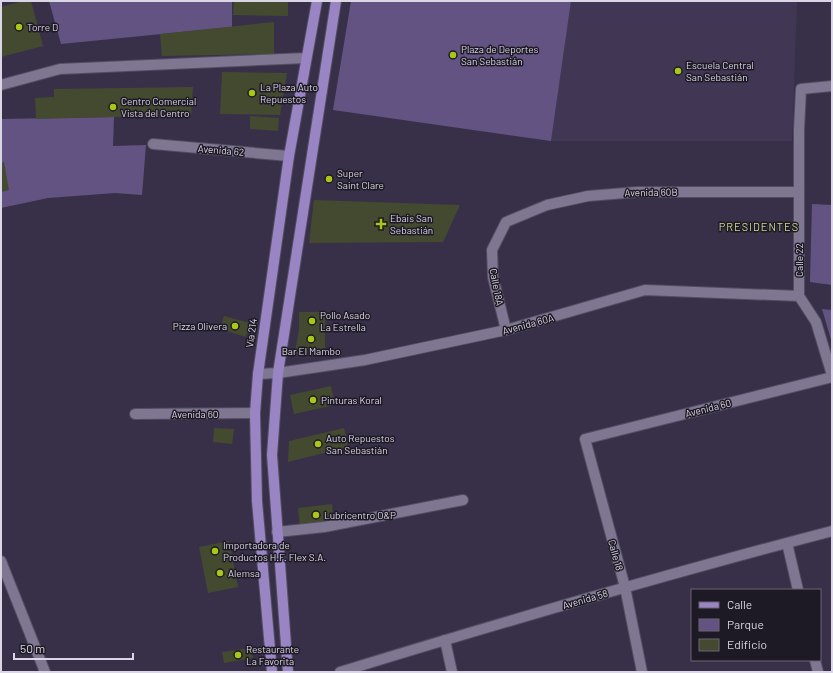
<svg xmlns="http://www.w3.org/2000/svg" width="833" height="673" viewBox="0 0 833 673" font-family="Barlow,sans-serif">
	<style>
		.built { fill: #413755 }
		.green { fill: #635383 }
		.building { fill: #434a30 }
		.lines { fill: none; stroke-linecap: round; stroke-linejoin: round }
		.minor-casing { stroke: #544d61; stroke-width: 12 }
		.major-casing { stroke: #544d61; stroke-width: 12 }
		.minor { stroke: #7f7692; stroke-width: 10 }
		.major { stroke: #9984c4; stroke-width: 10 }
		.poi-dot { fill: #aac718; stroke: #1e1a25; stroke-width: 1.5 }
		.labels { text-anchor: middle; stroke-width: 3; stroke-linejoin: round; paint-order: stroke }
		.poi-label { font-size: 10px; fill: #dbd6e5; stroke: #1e1a25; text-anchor: start }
		.street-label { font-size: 10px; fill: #dbd6e5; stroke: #1e1a25 }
		.neighbourhood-label { font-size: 11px; letter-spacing: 1px; fill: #c8db8f; stroke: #1e1a25 }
	</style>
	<rect width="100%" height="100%" fill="#383048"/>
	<!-- built -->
	<path class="built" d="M571,1H797L792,141H551Z"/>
	<!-- green -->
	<g class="green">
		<path d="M49,1H232V27L61,44Z"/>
		<path d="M351,1H571L551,141L333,110Z"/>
		<path d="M114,117L113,146L146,145L142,195L115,193L48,198L1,208V119Z"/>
		<path d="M812,204L832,205V285L810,282Z"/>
		<path d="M822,309L832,310V343Z"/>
	</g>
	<!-- building -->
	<g class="building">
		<path d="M23,1H31L43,46L1,57V7Z"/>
		<path d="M234,1H288V16L233,15Z"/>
		<path d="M274,22V54L162,56L160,34Z"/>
		<path d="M222,72L287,73L280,115L220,114Z"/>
		<path d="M193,87L191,115L36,119L35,98L54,97V89Z"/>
		<path d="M250,116L279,118L278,131L250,129Z"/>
		<path d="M4,162L9,190L1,192V163Z"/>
		<path d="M314,200L460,205L443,242L309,243Z"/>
		<path d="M299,312H325V349L299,356L295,351L299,330Z"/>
		<path d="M224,316L250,323L246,337L220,329Z"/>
		<path d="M331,386L335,405L294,414L290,395Z"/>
		<path d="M214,428L234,429L232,444L213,442Z"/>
		<path d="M344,428L348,447L288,462L289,441Z"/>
		<path d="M332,504L334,523L300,527L298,508Z"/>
		<path d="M229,541L238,587L208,593L199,547Z"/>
		<path d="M251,648L253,658L224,663L222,652Z"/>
	</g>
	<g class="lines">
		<defs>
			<g id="minor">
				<path d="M1,85L60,69L306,58"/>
				<path d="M832,86L801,89L799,130V296L816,322L832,375"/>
				<path d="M153,144L289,156"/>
				<path d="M506,330L493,277L492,250L506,222L547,205L588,196L637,192H799"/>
				<path d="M258,374L278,373L365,360L506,330L645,290L799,296"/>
				<path d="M135,414L255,413"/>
				<path d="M277,532L324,527L463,500"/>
				<path d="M787,543L798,590"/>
				<path d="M1,561L45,672"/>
				<path d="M445,640L452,672"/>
				<path d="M815,660L818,672"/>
				<path d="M340,672C503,622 667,574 832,531"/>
				<path d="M642,672L625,587L585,439L832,377"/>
			</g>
			<g id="major">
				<path d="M272,672L257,501L255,413L258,374L289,156L317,1"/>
				<path d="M288,672L272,455L278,373L336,1"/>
			</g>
		</defs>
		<!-- minor casing -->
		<use href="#minor" class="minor-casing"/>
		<!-- major casing -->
		<use href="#major" class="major-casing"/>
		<!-- minor -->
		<use href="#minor" class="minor"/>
		<!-- major -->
		<use href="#major" class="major"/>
	</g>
	<!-- markers -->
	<g class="poi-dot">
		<circle cx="19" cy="27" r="4"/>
		<circle cx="453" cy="55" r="4"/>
		<circle cx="678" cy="71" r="4"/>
		<circle cx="252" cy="93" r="4"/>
		<circle cx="113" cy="107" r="4"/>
		<circle cx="329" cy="179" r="4"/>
		<path d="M379 218h4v4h4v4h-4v4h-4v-4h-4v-4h4z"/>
		<circle cx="312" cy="321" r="4"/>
		<circle cx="235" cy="326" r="4"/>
		<circle cx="311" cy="339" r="4"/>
		<circle cx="313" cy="400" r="4"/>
		<circle cx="318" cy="444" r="4"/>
		<circle cx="316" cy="515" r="4"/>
		<circle cx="215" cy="551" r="4"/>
		<circle cx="220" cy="573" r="4"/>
		<circle cx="238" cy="655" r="4"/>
	</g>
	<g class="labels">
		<!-- poi labels -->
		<g class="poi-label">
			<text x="27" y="31">Torre D</text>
			<text x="461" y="53">Plaza de Deportes<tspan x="461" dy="12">San Sebastián</tspan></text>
			<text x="686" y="69">Escuela Central<tspan x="686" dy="12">San Sebastián</tspan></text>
			<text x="260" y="91">La Plaza Auto<tspan x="260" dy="12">Repuestos</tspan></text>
			<text x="121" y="105">Centro Comercial<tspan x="121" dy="12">Vista del Centro</tspan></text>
			<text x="337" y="177">Super<tspan x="337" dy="12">Saint Clare</tspan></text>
			<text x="390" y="222">Ebais San<tspan x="390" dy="12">Sebastián</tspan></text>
			<text x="320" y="319">Pollo Asado<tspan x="320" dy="12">La Estrella</tspan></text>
			<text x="227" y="330" text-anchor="end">Pizza Olivera</text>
			<text x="311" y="355" text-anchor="middle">Bar El Mambo</text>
			<text x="321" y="404">Pinturas Koral</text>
			<text x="326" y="442">Auto Repuestos<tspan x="326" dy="12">San Sebastián</tspan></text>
			<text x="324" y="519">Lubricentro O&amp;P</text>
			<text x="223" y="549">Importadora de<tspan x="223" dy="12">Productos H.F. Flex S.A.</tspan></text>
			<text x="228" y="577">Alemsa</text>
			<text x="246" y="653">Restaurante<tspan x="246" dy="12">La Favorita</tspan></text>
		</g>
		<!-- street labels -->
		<g class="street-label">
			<text transform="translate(221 150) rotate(5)" y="4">Avenida 62</text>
			<text transform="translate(651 192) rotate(-1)" y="4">Avenida 60B</text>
			<text transform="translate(799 260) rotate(-90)" y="4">Calle 22</text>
			<text transform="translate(497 287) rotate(79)" y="4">Calle 18A</text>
			<text transform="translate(528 324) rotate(-15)" y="4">Avenida 60A</text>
			<text transform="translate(251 333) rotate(-82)" y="4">Vía 214</text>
			<text transform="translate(708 408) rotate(-14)" y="4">Avenida 60</text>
			<text x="195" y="418">Avenida 60</text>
			<text transform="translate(616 555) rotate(75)" y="4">Calle 18</text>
			<text transform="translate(585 599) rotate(-16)" y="4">Avenida 58</text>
		</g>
		<!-- neighbourhood labels -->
		<g class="neighbourhood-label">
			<text x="759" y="231">PRESIDENTES</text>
		</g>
	</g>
	<!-- border -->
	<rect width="833" height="673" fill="none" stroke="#dbd6e5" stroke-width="4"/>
	<!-- legend -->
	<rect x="691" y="589" width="130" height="72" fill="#1e1a25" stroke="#6a6572"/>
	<rect x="699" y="602" width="20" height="6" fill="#9984c4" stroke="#6a6572"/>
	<text x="727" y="609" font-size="12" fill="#dbd6e5">Calle</text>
	<rect x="699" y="619" width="20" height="12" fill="#635383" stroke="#6a6572"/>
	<text x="727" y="629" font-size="12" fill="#dbd6e5">Parque</text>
	<rect x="699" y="639" width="20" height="12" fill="#434a30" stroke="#6a6572"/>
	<text x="727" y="649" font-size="12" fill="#dbd6e5">Edificio</text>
	<!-- scale -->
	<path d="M14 653v6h119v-6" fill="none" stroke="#dbd6e5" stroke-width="2"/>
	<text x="20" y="653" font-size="12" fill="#dbd6e5" stroke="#1e1a25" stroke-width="3" paint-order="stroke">50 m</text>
</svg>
